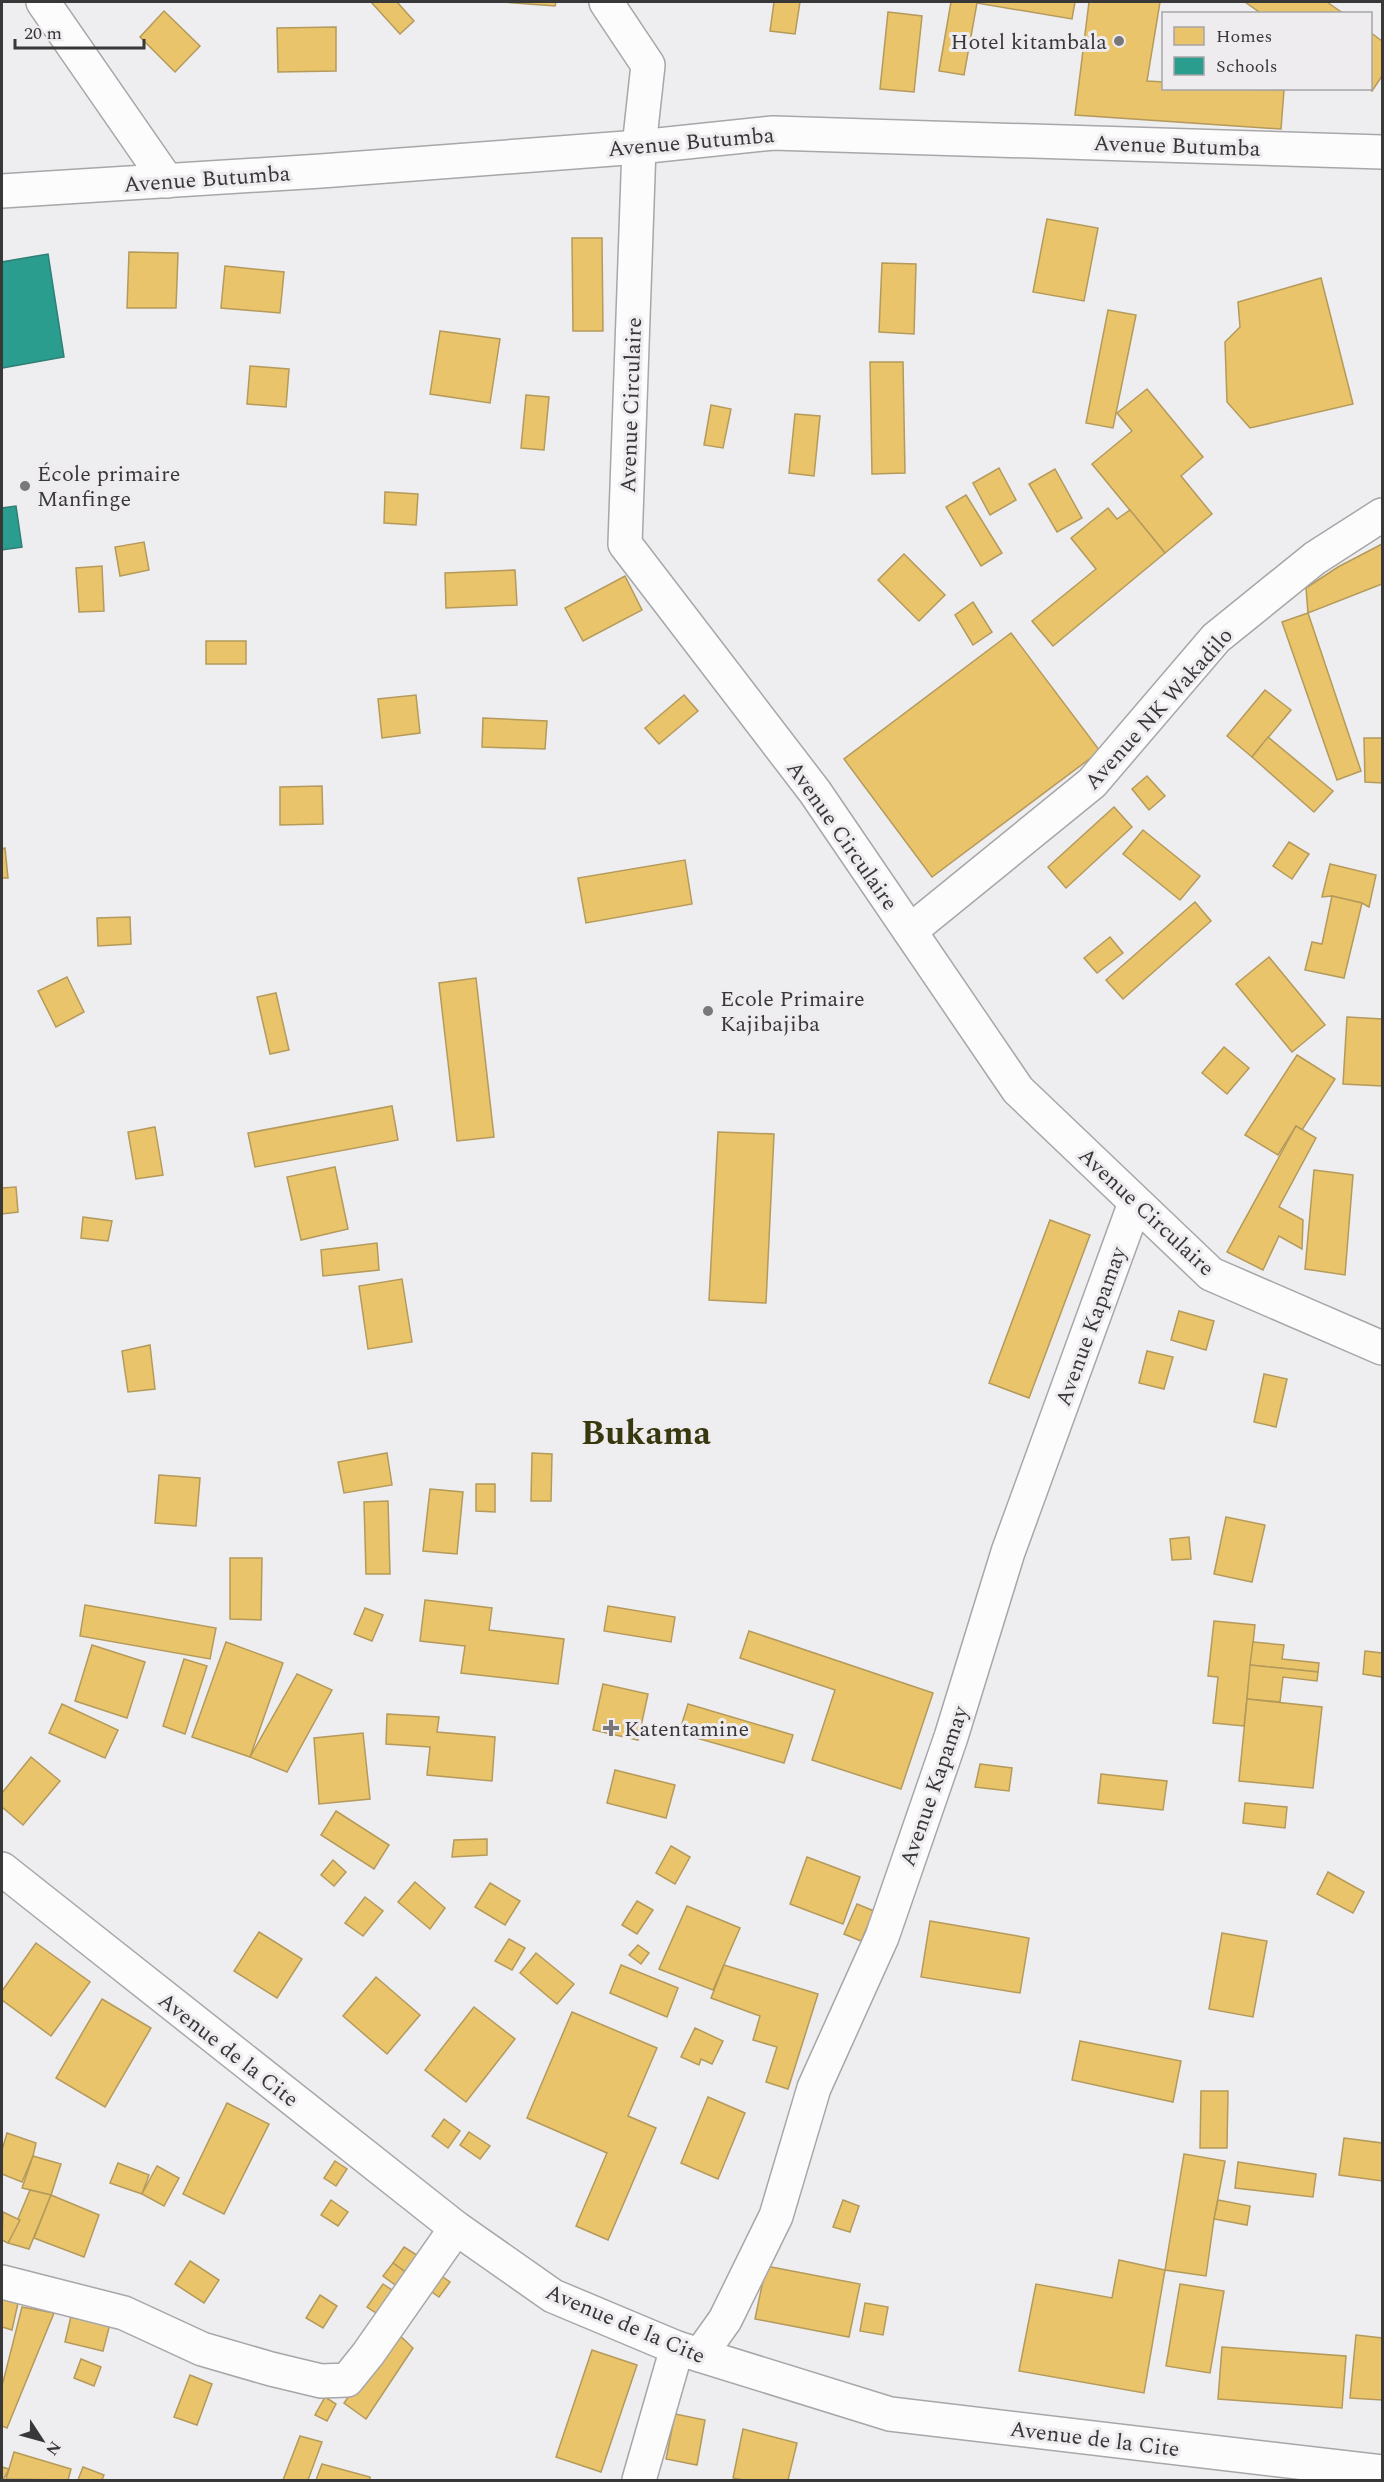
<svg xmlns="http://www.w3.org/2000/svg" width="1384" height="2482" viewBox="0 0 1384 2482" font-family="Spectral,serif">
	<style>
		.homes { fill: #e9c46a; stroke: #b49a5b; stroke-width: 1.5 }
		.schools { fill: #2a9d8f; stroke: #2e7f75; stroke-width: 1.5 }
		.lines { fill: none; stroke-linecap: round; stroke-linejoin: round }
		.minor-casing { stroke: #a7a6a8; stroke-width: 36 }
		.minor { stroke: #fcfcfd; stroke-width: 33 }
		.poi-dot { fill: #787779; stroke: #efecf0; stroke-width: 2 }
		.labels { text-anchor: middle; stroke-width: 6; stroke-linejoin: round; paint-order: stroke }
		.poi-label { font-size: 22px; fill: #393839; stroke: #efecf0; text-anchor: start }
		.street-label { font-size: 22px; fill: #393839; stroke: #efecf0 }
		.town-label { font-size: 34px; font-weight: bold; fill: #38380f; stroke: #efecf0 }
	</style>
	<rect width="100%" height="100%" fill="#eeedef"/>
	<!-- homes -->
	<g class="homes">
		<path d="M371,2H397L414,21L400,34Z"/>
		<path d="M502,2H556L555,6Z"/>
		<path d="M774,2H800L795,34L770,31Z"/>
		<path d="M951,2H1075L1072,19L977,3L964,75L939,71Z"/>
		<path d="M1089,2H1160L1147,81L1164,82V88L1284,90L1281,129L1075,115Z"/>
		<path d="M1245,2H1327L1344,14H1262Z"/>
		<path d="M164,11L200,46L175,72L140,37Z"/>
		<path d="M888,12L922,16L914,92L880,89Z"/>
		<path d="M336,27V71L278,72L277,28Z"/>
		<path d="M1370,32L1382,41V76L1372,91L1369,88Z"/>
		<path d="M1047,219L1098,228L1084,301L1033,292Z"/>
		<path d="M572,238H602L603,331H573Z"/>
		<path d="M129,252L178,253L176,308H127Z"/>
		<path d="M882,263L916,264L914,334L879,332Z"/>
		<path d="M225,266L284,272L280,313L221,308Z"/>
		<path d="M1321,278L1353,404L1250,428L1227,402L1225,342L1240,327L1238,302Z"/>
		<path d="M1108,310L1136,315L1113,428L1086,423Z"/>
		<path d="M440,331L500,339L490,403L430,394Z"/>
		<path d="M870,362H903L905,473L872,474Z"/>
		<path d="M250,366L289,369L286,407L247,404Z"/>
		<path d="M1147,389L1203,457L1181,476L1212,514L1165,553L1092,464L1132,431L1117,413Z"/>
		<path d="M526,395L549,397L544,450L521,448Z"/>
		<path d="M711,405L731,409L723,448L704,445Z"/>
		<path d="M795,414L820,416L814,476L789,473Z"/>
		<path d="M999,468L1016,500L990,515L973,483Z"/>
		<path d="M1055,469L1082,518L1057,532L1029,484Z"/>
		<path d="M385,492L418,494L416,525L384,523Z"/>
		<path d="M966,495L1002,553L981,566L946,507Z"/>
		<path d="M1108,508L1117,519L1130,510L1165,553L1053,646L1032,621L1096,569L1071,538Z"/>
		<path d="M144,542L149,570L120,576L115,547Z"/>
		<path d="M1382,544V584L1308,613L1306,588L1338,567Z"/>
		<path d="M904,554L945,595L919,621L878,580Z"/>
		<path d="M102,566L104,611L79,612L76,568Z"/>
		<path d="M515,570L517,605L446,608L445,573Z"/>
		<path d="M625,576L642,610L583,641L565,608Z"/>
		<path d="M973,602L992,632L973,645L955,615Z"/>
		<path d="M1308,613L1361,771L1337,780L1282,622Z"/>
		<path d="M1011,633L1100,751L932,877L844,759Z"/>
		<rect x="206" y="641" width="40" height="23"/>
		<path d="M1265,690L1291,710L1252,757L1227,736Z"/>
		<path d="M416,695L420,733L382,738L378,699Z"/>
		<path d="M684,695L698,711L659,744L645,728Z"/>
		<path d="M483,718L547,721L545,749L482,747Z"/>
		<path d="M1268,737L1333,791L1314,812L1252,757Z"/>
		<path d="M1364,738H1382V783L1365,782Z"/>
		<path d="M1147,776L1165,796L1149,810L1132,789Z"/>
		<path d="M322,786L323,824L280,825V787Z"/>
		<path d="M1114,807L1132,827L1066,888L1048,867Z"/>
		<path d="M1143,830L1200,876L1180,900L1123,854Z"/>
		<path d="M1289,842L1309,854L1292,879L1273,866Z"/>
		<path d="M5,848L8,878H2V849Z"/>
		<path d="M685,860L692,904L586,923L578,878Z"/>
		<path d="M1330,864L1376,875L1369,907L1362,903L1332,896L1322,897Z"/>
		<path d="M1332,896L1362,903L1344,978L1305,970L1312,942L1322,944Z"/>
		<path d="M1195,902L1211,921L1123,999L1106,980Z"/>
		<path d="M130,917L131,944L98,946L97,918Z"/>
		<path d="M1110,937L1123,953L1097,973L1084,958Z"/>
		<path d="M1269,957L1325,1025L1292,1052L1236,984Z"/>
		<path d="M67,977L84,1012L56,1027L38,991Z"/>
		<path d="M476,978L494,1137L457,1141L439,983Z"/>
		<path d="M276,993L289,1050L270,1054L257,997Z"/>
		<path d="M1347,1017L1382,1019V1086L1343,1084Z"/>
		<path d="M1224,1047L1249,1068L1227,1094L1202,1073Z"/>
		<path d="M1297,1055L1335,1079L1302,1130L1296,1126L1278,1155L1245,1135Z"/>
		<path d="M392,1106L398,1140L255,1167L248,1133Z"/>
		<path d="M1296,1126L1316,1138L1279,1207L1303,1220L1302,1249L1279,1236L1263,1270L1227,1252Z"/>
		<path d="M155,1127L163,1175L136,1179L128,1132Z"/>
		<path d="M718,1132L774,1134L766,1303L709,1300Z"/>
		<path d="M335,1167L348,1229L301,1240L287,1177Z"/>
		<path d="M1314,1170L1353,1175L1345,1275L1305,1269Z"/>
		<path d="M16,1187L18,1212L2,1214V1188Z"/>
		<path d="M83,1217L112,1221L108,1241L81,1238Z"/>
		<path d="M1050,1220L1090,1235L1029,1398L989,1383Z"/>
		<path d="M377,1243L379,1270L323,1276L321,1250Z"/>
		<path d="M402,1279L412,1342L368,1349L359,1286Z"/>
		<path d="M1179,1311L1214,1321L1206,1350L1171,1340Z"/>
		<path d="M150,1345L155,1389L128,1392L122,1351Z"/>
		<path d="M1147,1351L1173,1357L1164,1389L1139,1383Z"/>
		<path d="M1264,1374L1287,1379L1276,1427L1254,1422Z"/>
		<path d="M387,1453L392,1485L344,1493L338,1462Z"/>
		<path d="M532,1453L552,1454L551,1501H531Z"/>
		<path d="M159,1475L200,1478L196,1526L155,1523Z"/>
		<path d="M476,1484H495V1512L476,1511Z"/>
		<path d="M430,1489L463,1492L457,1554L423,1551Z"/>
		<path d="M388,1501L390,1574H366L364,1502Z"/>
		<path d="M1226,1517L1265,1525L1252,1582L1214,1574Z"/>
		<path d="M1189,1537L1191,1559L1172,1560L1170,1539Z"/>
		<path d="M230,1558H262L261,1620L230,1619Z"/>
		<path d="M425,1600L492,1608L489,1630L564,1639L558,1684L461,1673L465,1646L420,1641Z"/>
		<path d="M85,1605L216,1628L210,1659L80,1636Z"/>
		<path d="M608,1606L675,1617L671,1642L604,1631Z"/>
		<path d="M365,1608L383,1615L372,1641L354,1634Z"/>
		<path d="M1214,1621L1255,1625L1244,1726L1213,1723L1218,1677L1208,1676Z"/>
		<path d="M749,1631L933,1693L901,1789L812,1760L835,1690L740,1658Z"/>
		<path d="M226,1642L283,1663L250,1757L192,1737Z"/>
		<path d="M1253,1642L1284,1645L1282,1659L1319,1663L1318,1672L1250,1665Z"/>
		<path d="M92,1645L145,1662L127,1718L75,1701Z"/>
		<path d="M1365,1651L1382,1653V1677L1363,1674Z"/>
		<path d="M184,1659L207,1666L185,1734L163,1726Z"/>
		<path d="M1250,1665L1318,1672L1317,1681L1283,1677L1280,1702L1247,1699Z"/>
		<path d="M297,1674L332,1690L287,1772L250,1757Z"/>
		<path d="M603,1684L648,1694L638,1740L593,1730Z"/>
		<path d="M1247,1699L1322,1707L1313,1788L1239,1781Z"/>
		<path d="M62,1704L118,1730L105,1758L49,1733Z"/>
		<path d="M688,1704L793,1735L784,1763L679,1733Z"/>
		<path d="M387,1714L439,1717L437,1732L495,1737L492,1781L427,1775L430,1747L386,1744Z"/>
		<path d="M363,1733L370,1799L319,1804L314,1738Z"/>
		<path d="M31,1757L60,1781L23,1825L2,1807V1793Z"/>
		<path d="M980,1764L1012,1768L1009,1791L975,1787Z"/>
		<path d="M615,1770L675,1785L666,1818L607,1803Z"/>
		<path d="M1101,1774L1167,1781L1163,1810L1098,1803Z"/>
		<path d="M1245,1803L1287,1807L1285,1828L1243,1823Z"/>
		<path d="M336,1811L389,1845L374,1869L321,1835Z"/>
		<path d="M487,1839V1855L452,1857L454,1840Z"/>
		<path d="M671,1846L690,1857L675,1884L656,1873Z"/>
		<path d="M807,1857L860,1877L843,1924L790,1904Z"/>
		<path d="M333,1860L346,1872L334,1886L321,1875Z"/>
		<path d="M1328,1872L1364,1892L1353,1913L1317,1894Z"/>
		<path d="M415,1882L445,1908L430,1929L398,1902Z"/>
		<path d="M490,1883L520,1901L505,1925L475,1907Z"/>
		<path d="M365,1897L383,1911L363,1936L345,1923Z"/>
		<path d="M637,1901L653,1910L637,1934L622,1925Z"/>
		<path d="M857,1904L874,1911L861,1941L844,1934Z"/>
		<path d="M687,1906L740,1928L713,1990L659,1969Z"/>
		<path d="M930,1921L1029,1938L1020,1993L921,1977Z"/>
		<path d="M259,1932L302,1959L277,1998L234,1971Z"/>
		<path d="M1222,1933L1267,1941L1253,2017L1209,2009Z"/>
		<path d="M509,1939L525,1948L512,1970L495,1961Z"/>
		<path d="M36,1943L90,1982L51,2036L2,2000V1991Z"/>
		<path d="M638,1945L649,1953L641,1964L629,1955Z"/>
		<path d="M536,1953L574,1984L557,2004L520,1973Z"/>
		<path d="M621,1965L678,1988L667,2017L610,1993Z"/>
		<path d="M724,1965L818,1994L788,2089L766,2082L777,2047L753,2040L760,2016L711,1998Z"/>
		<path d="M376,1977L420,2015L387,2054L343,2016Z"/>
		<path d="M102,1999L151,2028L105,2107L56,2078Z"/>
		<path d="M474,2007L515,2039L466,2102L425,2070Z"/>
		<path d="M572,2012L657,2048L628,2116L656,2128L608,2240L576,2226L607,2153L527,2118Z"/>
		<path d="M695,2028L723,2041L712,2064L701,2059L699,2065L681,2057Z"/>
		<path d="M1080,2041L1181,2061L1173,2102L1072,2080Z"/>
		<path d="M1201,2091H1228L1227,2148H1200Z"/>
		<path d="M708,2097L745,2113L718,2179L681,2163Z"/>
		<path d="M227,2103L269,2124L224,2214L183,2194Z"/>
		<path d="M444,2119L460,2131L448,2148L432,2136Z"/>
		<path d="M469,2132L490,2146L480,2159L460,2145Z"/>
		<path d="M7,2133L36,2143L33,2156L22,2182L2,2174V2150Z"/>
		<path d="M1344,2138L1382,2143V2181L1339,2175Z"/>
		<path d="M1184,2154L1225,2161L1214,2219L1206,2276L1165,2270Z"/>
		<path d="M33,2156L61,2164L51,2195L22,2188Z"/>
		<path d="M335,2161L347,2169L336,2186L324,2178Z"/>
		<path d="M1238,2162L1316,2174L1313,2197L1235,2188Z"/>
		<path d="M118,2163L149,2175L142,2194L110,2183Z"/>
		<path d="M157,2166L179,2178L164,2206L142,2194Z"/>
		<path d="M30,2190L51,2195L29,2249L8,2243Z"/>
		<path d="M51,2195L99,2215L84,2257L34,2238Z"/>
		<path d="M331,2200L348,2212L338,2226L321,2215Z"/>
		<path d="M843,2200L859,2206L850,2232L833,2227Z"/>
		<path d="M1218,2200L1250,2206L1247,2225L1214,2219Z"/>
		<path d="M3,2212L20,2220L8,2243L2,2240Z"/>
		<path d="M404,2247L423,2259L412,2277L393,2263Z"/>
		<path d="M1119,2260L1165,2270L1144,2393L1019,2371L1036,2284L1112,2298Z"/>
		<path d="M190,2261L219,2280L204,2303L175,2284Z"/>
		<path d="M393,2263L412,2277L402,2290L383,2276Z"/>
		<path d="M766,2266L860,2284L849,2337L755,2319Z"/>
		<path d="M437,2273L450,2282L439,2297L426,2288Z"/>
		<path d="M383,2284L398,2294L382,2317L367,2307Z"/>
		<path d="M1180,2284L1224,2291L1210,2373L1166,2366Z"/>
		<path d="M320,2295L337,2306L323,2328L306,2318Z"/>
		<path d="M2,2299L18,2303L12,2330L2,2327Z"/>
		<path d="M865,2303L888,2307L883,2335L860,2331Z"/>
		<path d="M22,2307L54,2313L7,2428L2,2426V2386Z"/>
		<path d="M72,2312L111,2320L103,2351L65,2342Z"/>
		<path d="M395,2331L413,2348L366,2419L344,2403Z"/>
		<path d="M1356,2335L1382,2338V2400L1350,2398Z"/>
		<path d="M1222,2347L1346,2356L1342,2408L1218,2399Z"/>
		<path d="M592,2350L637,2365L601,2472L556,2457Z"/>
		<path d="M81,2359L101,2367L94,2386L74,2378Z"/>
		<path d="M190,2375L212,2384L197,2425L174,2417Z"/>
		<path d="M325,2397L336,2404L327,2421L315,2415Z"/>
		<path d="M675,2414L705,2420L697,2465L666,2459Z"/>
		<path d="M743,2429L797,2443L788,2480H744L733,2478Z"/>
		<path d="M300,2436L322,2442L308,2480H283Z"/>
		<path d="M14,2452L71,2469L68,2480L6,2479Z"/>
		<path d="M322,2464L370,2477V2480H316Z"/>
		<path d="M2,2467L9,2469L3,2480H2Z"/>
		<path d="M83,2467L104,2475L102,2480H78Z"/>
	</g>
	<!-- schools -->
	<g class="schools">
		<path d="M48,254L64,357L2,368V262Z"/>
		<path d="M16,506L22,547L2,550V508Z"/>
	</g>
	<g class="lines">
		<defs>
			<g id="minor">
				<path d="M43,2L167,181"/>
				<path d="M606,2L648,65L639,147L625,544L815,792L1018,1090L1211,1274L1382,1348"/>
				<path d="M2,191L321,171L639,147L773,133L1382,152"/>
				<path d="M910,931L1092,783L1216,638L1315,558L1382,515"/>
				<path d="M2,1869L456,2228L553,2296L677,2348L890,2414L1382,2472"/>
				<path d="M2,2282L124,2313L202,2349L271,2369L321,2381L347,2380L368,2354L456,2228"/>
				<path d="M700,2355L725,2320L776,2216L814,2088L882,1937L951,1737L1008,1552L1135,1203"/>
				<path d="M639,2480L677,2348"/>
			</g>
		</defs>
		<!-- minor casing -->
		<use href="#minor" class="minor-casing"/>
		<!-- minor -->
		<use href="#minor" class="minor"/>
	</g>
	<!-- markers -->
	<g class="poi-dot">
		<circle cx="1119" cy="41" r="6"/>
		<circle cx="25" cy="486" r="6"/>
		<circle cx="708" cy="1011" r="6"/>
		<path d="M608 1719h6v6h6v6h-6v6h-6v-6h-6v-6h6z"/>
	</g>
	<g class="labels">
		<!-- poi labels -->
		<g class="poi-label">
			<text x="1107" y="49" text-anchor="end">Hotel kitambala</text>
			<text x="37" y="481">École primaire<tspan x="37" dy="25">Manfinge</tspan></text>
			<text x="720" y="1006">Ecole Primaire<tspan x="720" dy="25">Kajibajiba</tspan></text>
			<text x="624" y="1736">Katentamine</text>
		</g>
		<!-- street labels -->
		<g class="street-label">
			<text transform="translate(691 141) rotate(-5)" y="8">Avenue Butumba</text>
			<text transform="translate(1177 145) rotate(2)" y="8">Avenue Butumba</text>
			<text transform="translate(207 178) rotate(-4)" y="8">Avenue Butumba</text>
			<text transform="translate(630 405) rotate(-88)" y="8">Avenue Circulaire</text>
			<text transform="translate(1158 708) rotate(-48)" y="8">Avenue NK Wakadilo</text>
			<text transform="translate(843 835) rotate(55)" y="8">Avenue Circulaire</text>
			<text transform="translate(1147 1211) rotate(43)" y="8">Avenue Circulaire</text>
			<text transform="translate(1090 1326) rotate(-70)" y="8">Avenue Kapamay</text>
			<text transform="translate(933 1786) rotate(-71)" y="8">Avenue Kapamay</text>
			<text transform="translate(229 2049) rotate(38)" y="8">Avenue de la Cite</text>
			<text transform="translate(626 2323) rotate(23)" y="8">Avenue de la Cite</text>
			<text transform="translate(1095 2438) rotate(7)" y="8">Avenue de la Cite</text>
		</g>
		<!-- town labels -->
		<g class="town-label">
			<text x="646" y="1444">Bukama</text>
		</g>
	</g>
	<!-- border -->
	<rect width="1384" height="2482" fill="none" stroke="#393839" stroke-width="6"/>
	<!-- legend -->
	<rect x="1162" y="12" width="210" height="78" fill="#efecf0" stroke="#a6a4a7" stroke-width="1.5"/>
	<rect x="1174" y="27" width="30" height="18" fill="#e9c46a" stroke="#a6a4a7" stroke-width="1.5"/>
	<text x="1216" y="42" font-size="18" fill="#393839">Homes</text>
	<rect x="1174" y="57" width="30" height="18" fill="#2a9d8f" stroke="#a6a4a7" stroke-width="1.5"/>
	<text x="1216" y="72" font-size="18" fill="#393839">Schools</text>
	<!-- north arrow -->
	<g transform="translate(42 2440) rotate(126)" stroke="#efecf0" stroke-width="4.5" paint-order="stroke">
	<path d="M0-4.5L10 22L0 15L-10 22Z" fill="#393839"/>
	<text y="-9" font-size="16" font-weight="bold" text-anchor="middle" fill="#393839">N</text>
	</g>
	<!-- scale -->
	<path d="M15 39v9h129v-9" fill="none" stroke="#393839" stroke-width="3"/>
	<text x="24" y="39" font-size="18" fill="#393839" stroke="#efecf0" stroke-width="4.5" paint-order="stroke">20 m</text>
</svg>
